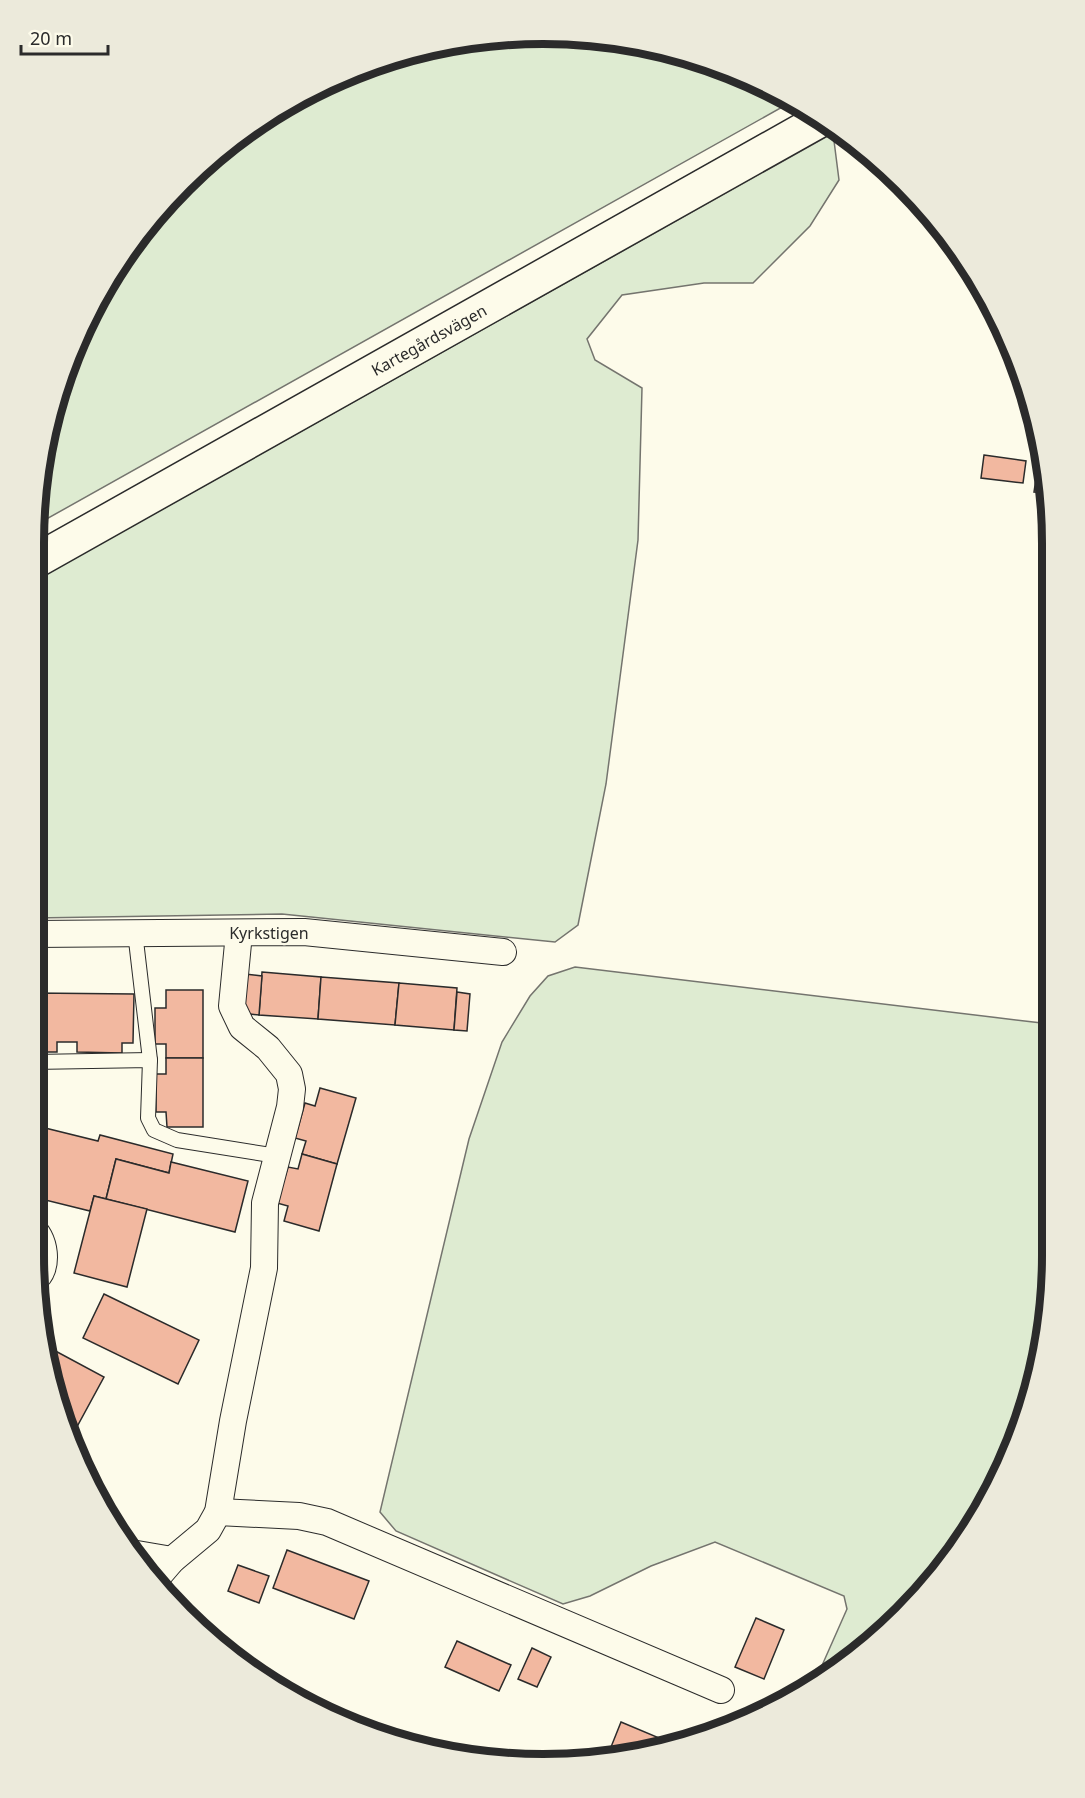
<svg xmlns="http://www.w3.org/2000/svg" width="1085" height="1798" viewBox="0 0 1085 1798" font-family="'Noto Sans',sans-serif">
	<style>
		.green { fill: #deebd1; stroke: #74746e; stroke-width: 1.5 }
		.building { fill: #f2b8a0; stroke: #2b2b2b; stroke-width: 1.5 }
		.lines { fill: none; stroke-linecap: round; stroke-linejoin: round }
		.lane-casing { stroke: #2b2b2b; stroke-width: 16 }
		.street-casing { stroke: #2b2b2b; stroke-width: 28 }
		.secondary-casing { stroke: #2b2b2b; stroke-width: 36 }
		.lane { stroke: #fdfbea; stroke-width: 14 }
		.street { stroke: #fdfbea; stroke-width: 26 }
		.secondary { stroke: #fdfbea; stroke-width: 33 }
		.labels { text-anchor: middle; stroke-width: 4.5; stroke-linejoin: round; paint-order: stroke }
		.street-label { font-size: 16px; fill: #2b2b2b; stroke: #fdfbea }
		.rim { fill: none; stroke: #2b2b2b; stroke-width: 8 }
	</style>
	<rect width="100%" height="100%" fill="#fdfbea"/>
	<!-- green -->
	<g class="green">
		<path d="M543,33L642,43L738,72L793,101L34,526V509L60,378L119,259L182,182L260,119L348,72L443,43Z"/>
		<path d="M833,133L839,180L810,226L753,283H704L622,295L587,339L595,360L642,388L638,540L606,784L578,925L555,942L282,914L34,918V581Z"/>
		<path d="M575,967L1050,1024L1051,1289L1025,1420L966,1539L852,1660L816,1679L847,1609L844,1596L715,1542L651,1566L590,1596L563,1604L396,1531L380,1512L469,1139L502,1042L530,996L548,976Z"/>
	</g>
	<!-- building -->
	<g class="building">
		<path d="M1040,452L1048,476V493L1034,492Z"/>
		<path d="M984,455L1026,461L1023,483L981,478Z"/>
		<path d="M262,972L321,977L318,1019L259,1015Z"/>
		<path d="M245,974L262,976L259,1015L242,1013Z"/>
		<path d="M321,977L399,983L395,1025L318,1019Z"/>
		<path d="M399,983L457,988L454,1030L395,1025Z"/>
		<path d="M166,990H203V1058H166V1044H155V1008H166Z"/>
		<path d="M457,992L470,994L467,1031L454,1030Z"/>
		<path d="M33,993L134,994L133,1043H122V1053L77,1052V1042H57V1052H33Z"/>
		<path d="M166,1058H203V1127H167L166,1112H156V1074H166Z"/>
		<path d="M320,1088L356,1098L337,1164L302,1154L306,1141L295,1138L305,1103L315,1106Z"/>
		<path d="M33,1125L98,1141L100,1135L173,1154L169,1173L116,1159L106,1199L94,1196L90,1211L33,1197Z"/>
		<path d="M302,1154L337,1164L319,1231L284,1221L288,1206L277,1203L288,1167L298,1169Z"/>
		<path d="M116,1159L169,1173L171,1162L248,1181L235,1232L106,1199Z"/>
		<path d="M94,1196L147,1209L127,1287L74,1273Z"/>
		<path d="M104,1294L199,1340L178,1384L83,1338Z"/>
		<path d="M48,1347L104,1377L73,1434L66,1431L60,1419Z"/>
		<path d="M287,1550L369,1581L354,1619L273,1588Z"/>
		<path d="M238,1565L269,1576L259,1603L228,1591Z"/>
		<path d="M756,1618L784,1630L764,1679L735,1667Z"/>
		<path d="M457,1641L511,1665L499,1691L445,1667Z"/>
		<path d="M532,1648L551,1657L537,1687L518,1679Z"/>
		<path d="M621,1722L664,1740L661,1745L609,1752Z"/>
	</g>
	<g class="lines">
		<defs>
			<g id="lane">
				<path d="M135,932L150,1060"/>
				<path d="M33,1062L150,1060L148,1118L154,1130L177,1140L277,1156"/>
				<path d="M33,1222C52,1232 57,1272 38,1284"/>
			</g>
			<g id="street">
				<path d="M33,934L304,932L503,952"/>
				<path d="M218,1512L299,1516L327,1522L721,1690"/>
				<path d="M131,1553L172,1560"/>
				<path d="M154,1581L172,1560L208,1530L218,1512L233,1421L264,1268L265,1203L290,1107L292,1089L289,1074L268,1048L242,1027L232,1006L239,933"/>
			</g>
			<path id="secondary" d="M34,562L824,118"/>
		</defs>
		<!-- lane casing -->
		<use href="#lane" class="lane-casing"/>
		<!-- street casing -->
		<use href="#street" class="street-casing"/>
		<!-- secondary casing -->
		<use href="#secondary" class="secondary-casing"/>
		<!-- lane -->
		<use href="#lane" class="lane"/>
		<!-- street -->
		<use href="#street" class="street"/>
		<!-- secondary -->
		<use href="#secondary" class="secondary"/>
	</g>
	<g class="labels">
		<!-- street labels -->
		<g class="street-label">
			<text transform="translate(429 340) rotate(-29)" y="6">Kartegårdsvägen</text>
			<text x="269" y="939">Kyrkstigen</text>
		</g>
	</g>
	<!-- crop -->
	<path d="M0 0H1085V1798H0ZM543 44H543A499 499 0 0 1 1042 543V1255A499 499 0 0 1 543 1754H543A499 499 0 0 1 44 1255V543A499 499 0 0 1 543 44Z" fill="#eceadb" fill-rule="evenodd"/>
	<path class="rim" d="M543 44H543A499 499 0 0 1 1042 543V1255A499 499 0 0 1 543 1754H543A499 499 0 0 1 44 1255V543A499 499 0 0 1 543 44Z"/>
	<!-- scale -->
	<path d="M21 45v9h87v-9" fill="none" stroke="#2b2b2b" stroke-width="3"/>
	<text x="30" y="45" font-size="18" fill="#2b2b2b" stroke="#fdfbea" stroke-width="4.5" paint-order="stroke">20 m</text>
</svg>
